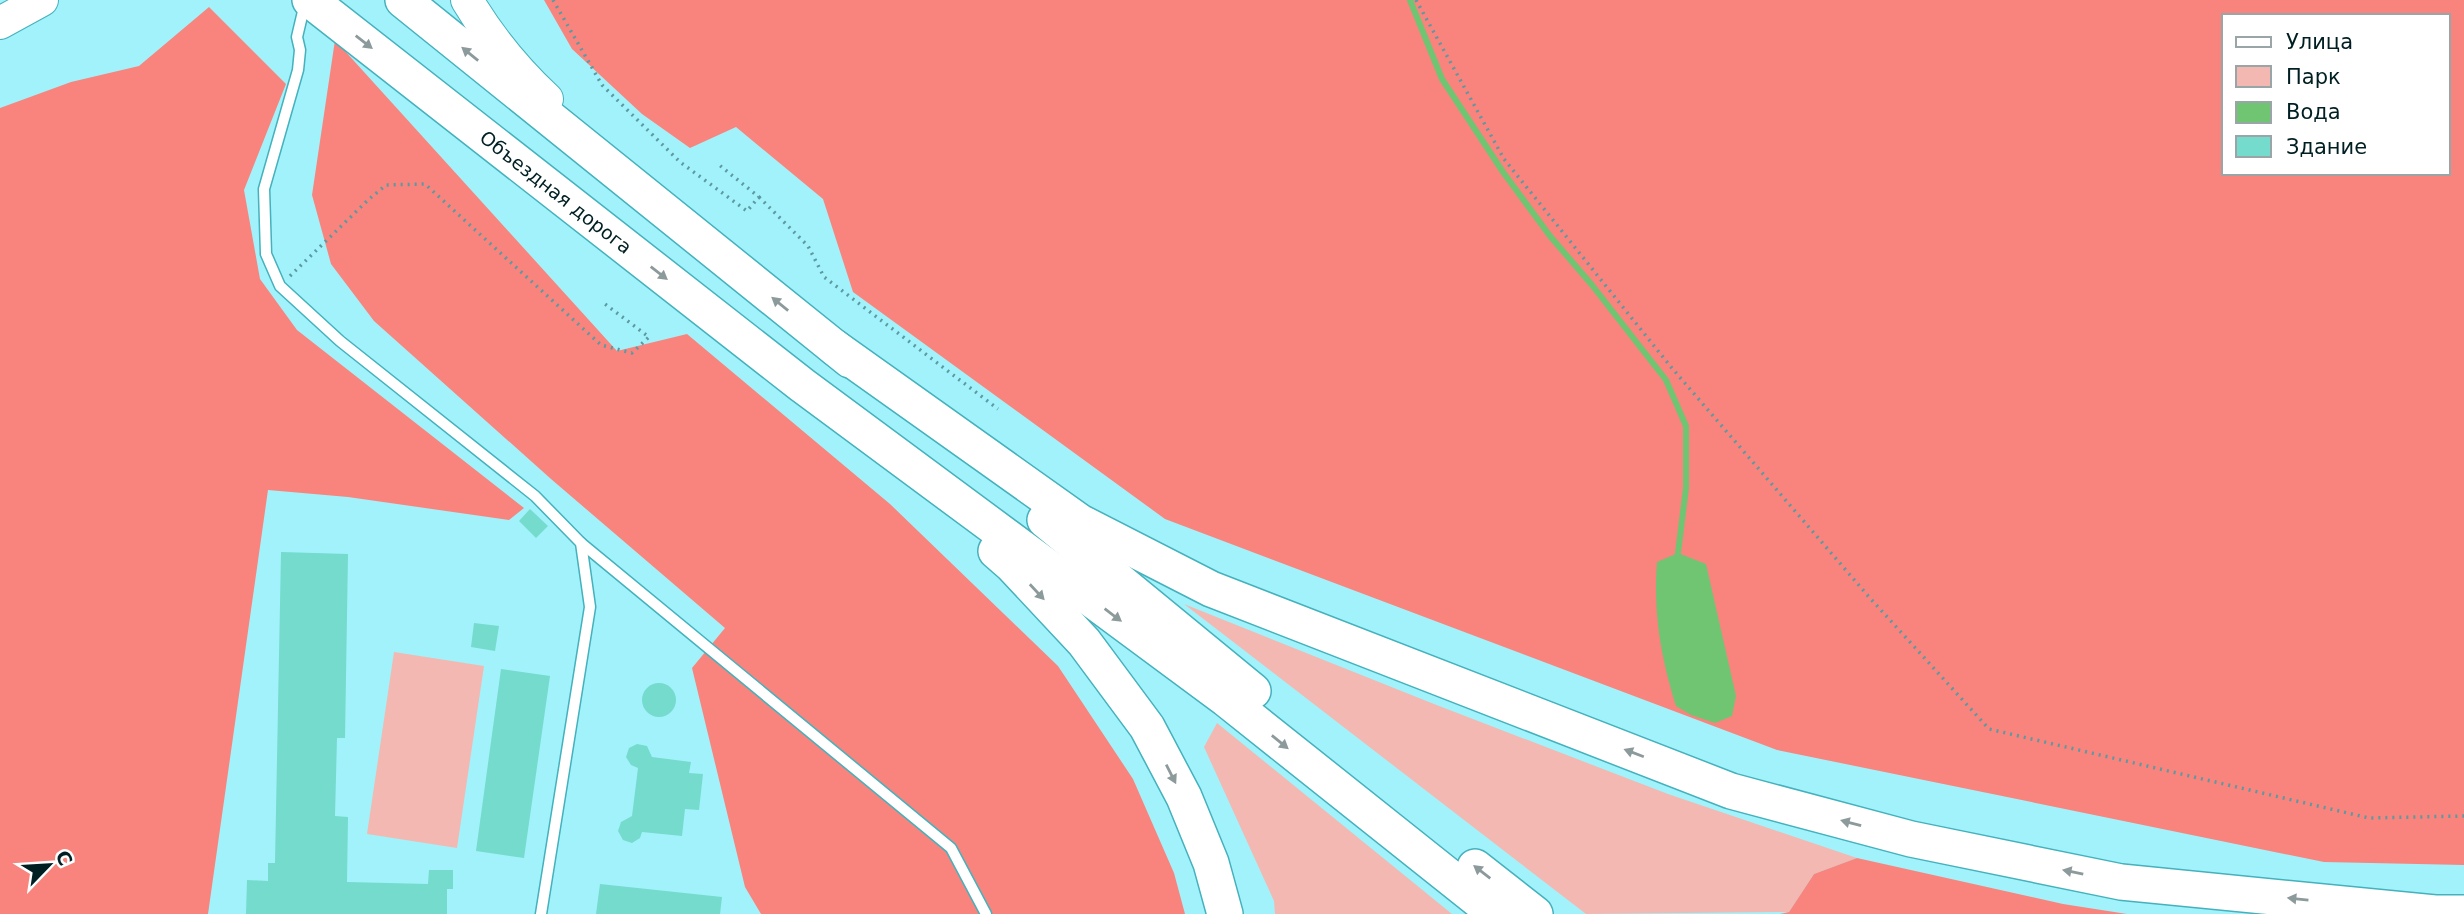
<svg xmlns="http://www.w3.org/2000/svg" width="2464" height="914" viewBox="0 0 2464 914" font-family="'DejaVu Sans',sans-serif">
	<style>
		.green { fill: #f4b8b2 }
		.forest { fill: #f9847d; fill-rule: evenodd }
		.water { fill: #6fc572 }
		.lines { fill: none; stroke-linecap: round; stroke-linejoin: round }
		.stream { stroke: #6fc572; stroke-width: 6 }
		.building { fill: #74dbcd }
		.service-casing { stroke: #44b1bc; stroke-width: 13 }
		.secondary-casing { stroke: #44b1bc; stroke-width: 34 }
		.primary-casing { stroke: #44b1bc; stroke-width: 38 }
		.path { stroke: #5d99a0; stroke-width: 3.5; stroke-dasharray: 2 5; stroke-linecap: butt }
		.service { stroke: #fff; stroke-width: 10 }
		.secondary { stroke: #fff; stroke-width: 32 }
		.primary { stroke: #fff; stroke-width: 35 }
		.oneway { fill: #8c9a9c }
		.labels { text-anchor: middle; stroke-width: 5; stroke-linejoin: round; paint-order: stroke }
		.street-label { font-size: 19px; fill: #001f23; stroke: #fff }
	</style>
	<rect width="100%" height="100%" fill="#a2f2fb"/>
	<!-- green -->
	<g class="green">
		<path d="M1184,604L1434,704L1668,794L1857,858L1814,874L1789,912L1586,914Z"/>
		<path d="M394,652L484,666L457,848L367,834Z"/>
		<path d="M1217,723L1452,914H1275L1274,901L1204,747Z"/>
	</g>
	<!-- forest -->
	<g class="forest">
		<path d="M544,0H2464V865L2324,862L1777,750L1165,519L853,292L823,199L736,127L690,148L642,114L572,49ZM2224,16H2448V173H2224Z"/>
		<path d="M209,7L286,84L244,190L260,279L297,330L524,508L509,520L348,497L268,490L208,914H0V108L71,82L139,66Z"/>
		<path d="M335,40L617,351L687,334L890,504L1058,666L1133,779L1174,873L1185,914H761L745,887L692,668L725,628L551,479L374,321L331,264L312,195Z"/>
		<path d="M1857,858L2063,904L2127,914H1780L1789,912L1814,874Z"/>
	</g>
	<!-- water -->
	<path class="water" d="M1678,553L1706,564L1736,696L1732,716L1715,723L1691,715L1676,706C1661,659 1653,612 1657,562Z"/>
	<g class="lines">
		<!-- stream -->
		<path class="stream" d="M1410,0L1442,79L1503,172L1550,236L1592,285L1666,380L1686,426V488L1678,553"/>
	</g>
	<!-- building -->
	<g class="building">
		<path d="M530,509L548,526L536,538L519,521Z"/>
		<path d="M281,552L348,554L345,738H337L335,816L348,817L347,882L428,884L429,870H453V889H447V914H246L247,880L268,881V863H275Z"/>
		<path d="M474,623L499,626L495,651L471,647Z"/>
		<path d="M501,669L550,676L524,858L476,851Z"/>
		<circle cx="659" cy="700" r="17"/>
		<path d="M637,744L647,746L652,757L691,762L689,773L703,774L699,810L685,809L682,836L642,832L640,838L632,843L623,840L618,831L621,822L632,816L638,768L631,765L626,757L629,748Z"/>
		<path d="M600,884L722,897L720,914H596Z"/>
	</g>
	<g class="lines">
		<defs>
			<g id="service">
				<path d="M305,3L297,37L300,50L298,70L264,189L266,254L280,286L340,341L535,496L581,543L590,607L541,914"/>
				<path d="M581,543L951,848L986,914"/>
			</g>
			<g id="secondary">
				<path d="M467,0C489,37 516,70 547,99"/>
				<path d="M0,23L42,0"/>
			</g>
			<g id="primary">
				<path d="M310,0L802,385L1226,699L1496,914"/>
				<path d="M403,0L850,360"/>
				<path d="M834,347L1080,522L1211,589L1731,791L1911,839L2121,882L2435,913H2464"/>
				<path d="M1045,520L1253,691"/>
				<path d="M996,551L1012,565L1084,642L1147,727L1184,797L1211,863L1225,914"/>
				<path d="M1475,867L1535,914"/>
			</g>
		</defs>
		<!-- service casing -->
		<use href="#service" class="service-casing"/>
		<!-- secondary casing -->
		<use href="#secondary" class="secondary-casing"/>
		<!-- primary casing -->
		<use href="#primary" class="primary-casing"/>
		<!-- path -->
		<g class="path">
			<path d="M553,0L602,85L680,162L747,211L759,197L718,164"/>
			<path d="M1416,0L1504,159L1671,367L1869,597L1989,729L2369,818L2464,816"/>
			<path d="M759,197L808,246L824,277L998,409"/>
			<path d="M290,276L368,200L386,185L425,184L601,345L632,353L649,337L605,304"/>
		</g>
		<!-- service -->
		<use href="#service" class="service"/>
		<!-- secondary -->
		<use href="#secondary" class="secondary"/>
		<!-- primary -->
		<use href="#primary" class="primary"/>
	</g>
	<!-- one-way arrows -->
	<defs><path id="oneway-solid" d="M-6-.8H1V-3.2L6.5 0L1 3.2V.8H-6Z" transform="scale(1.75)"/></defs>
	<g class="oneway">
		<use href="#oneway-solid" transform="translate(364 42) rotate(38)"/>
		<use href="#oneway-solid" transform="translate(470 54) rotate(-141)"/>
		<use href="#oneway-solid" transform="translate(659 273) rotate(38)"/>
		<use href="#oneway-solid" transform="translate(780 304) rotate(-141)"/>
		<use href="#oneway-solid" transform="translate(1037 592) rotate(47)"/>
		<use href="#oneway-solid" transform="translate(1113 615) rotate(37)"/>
		<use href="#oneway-solid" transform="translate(1280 742) rotate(39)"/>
		<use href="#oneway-solid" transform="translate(1634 753) rotate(-159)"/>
		<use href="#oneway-solid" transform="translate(1171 774) rotate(63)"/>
		<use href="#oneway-solid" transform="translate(1851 823) rotate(-165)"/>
		<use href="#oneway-solid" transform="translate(1482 872) rotate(-142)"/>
		<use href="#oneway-solid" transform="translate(2073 872) rotate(-168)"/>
		<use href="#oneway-solid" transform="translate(2298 899) rotate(-174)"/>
	</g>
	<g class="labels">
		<!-- street labels -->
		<g class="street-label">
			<text transform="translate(556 192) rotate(38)" y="7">Объездная дорога</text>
		</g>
	</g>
	<!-- legend -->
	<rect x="2222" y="14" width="228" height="161" fill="#ffffff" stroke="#99a5a7" stroke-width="2"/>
	<rect x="2236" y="37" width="35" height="10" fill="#ffffff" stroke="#99a5a7" stroke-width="2"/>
	<text x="2286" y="49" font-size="21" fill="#001f23">Улица</text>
	<rect x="2236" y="66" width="35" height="21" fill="#f4b8b2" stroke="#99a5a7" stroke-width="2"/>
	<text x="2286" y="84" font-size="21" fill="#001f23">Парк</text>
	<rect x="2236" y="102" width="35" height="21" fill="#6fc572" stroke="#99a5a7" stroke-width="2"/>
	<text x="2286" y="119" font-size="21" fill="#001f23">Вода</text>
	<rect x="2236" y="136" width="35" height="21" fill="#74dbcd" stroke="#99a5a7" stroke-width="2"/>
	<text x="2286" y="154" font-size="21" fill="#001f23">Здание</text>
	<!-- north arrow -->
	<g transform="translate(49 865) rotate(65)" stroke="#ffffff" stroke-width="5" paint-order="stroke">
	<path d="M0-5L12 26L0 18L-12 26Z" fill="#001f23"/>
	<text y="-10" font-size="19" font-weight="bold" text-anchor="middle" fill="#001f23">С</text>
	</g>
</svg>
